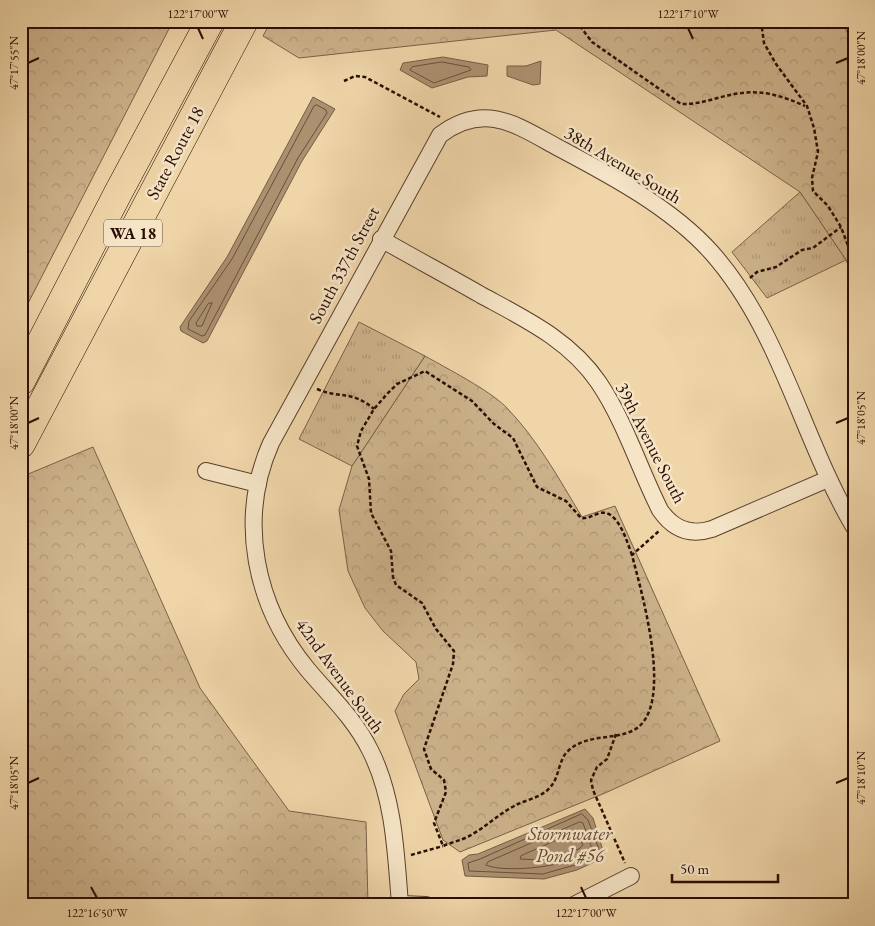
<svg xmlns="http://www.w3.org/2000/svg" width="875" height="926" viewBox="0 0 875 926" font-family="'EB Garamond',serif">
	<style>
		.forest { fill: url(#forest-crowns); stroke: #7b6048 }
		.park { fill: url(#park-tufts); stroke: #7b6048 }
		.water { fill: #ac9170; stroke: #785c44 }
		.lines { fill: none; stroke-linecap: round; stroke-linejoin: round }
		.shore { stroke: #6a4f3a; stroke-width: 1 }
		.minor-casing { stroke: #5a3f2c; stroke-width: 18 }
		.motorway-casing { stroke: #290d03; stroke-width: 29 }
		.path { stroke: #290d03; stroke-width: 2.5; stroke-dasharray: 4 2.5; stroke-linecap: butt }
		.minor { stroke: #f5e4c6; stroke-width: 16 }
		.motorway { stroke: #efd5a8; stroke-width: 28 }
		.ticks { fill: none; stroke: #290d03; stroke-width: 2 }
		.labels { text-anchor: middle; stroke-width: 5; stroke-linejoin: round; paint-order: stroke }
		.shield { fill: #f5e4c6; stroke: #664e3e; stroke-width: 1 }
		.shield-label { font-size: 16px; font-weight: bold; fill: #290d03 }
		.street-label { font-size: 18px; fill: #290d03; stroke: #f5e4c6 }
		.water-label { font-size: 19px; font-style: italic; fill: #644834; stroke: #f5e4c6 }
		.neatline { fill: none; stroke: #290d03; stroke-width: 2 }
		.ticks-label { font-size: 12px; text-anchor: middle; fill: #290d03 }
	</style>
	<defs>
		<pattern id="forest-crowns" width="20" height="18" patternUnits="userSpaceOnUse" patternTransform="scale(1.25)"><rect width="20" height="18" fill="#cdb38c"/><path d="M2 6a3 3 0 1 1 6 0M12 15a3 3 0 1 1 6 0" fill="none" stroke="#b09977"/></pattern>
		<pattern id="park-tufts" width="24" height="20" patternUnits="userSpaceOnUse" patternTransform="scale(1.25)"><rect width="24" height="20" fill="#cdb38c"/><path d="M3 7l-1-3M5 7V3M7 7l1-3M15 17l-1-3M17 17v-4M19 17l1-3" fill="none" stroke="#b09977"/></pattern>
	</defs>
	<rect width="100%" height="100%" fill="#efd5a8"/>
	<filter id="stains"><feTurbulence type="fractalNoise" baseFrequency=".004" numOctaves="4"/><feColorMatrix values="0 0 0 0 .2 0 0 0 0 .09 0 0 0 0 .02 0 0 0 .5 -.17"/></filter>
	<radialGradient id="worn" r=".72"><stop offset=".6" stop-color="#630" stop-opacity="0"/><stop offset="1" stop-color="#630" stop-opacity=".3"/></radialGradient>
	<!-- forest -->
	<g class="forest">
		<path d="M21,21H173L21,317Z"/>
		<path d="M271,21H842L854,48V280L846,260L800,192L556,30L299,58L263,36Z"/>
		<path d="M425,356C448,369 489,390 506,407C538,440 559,479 582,517L615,506L720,741L605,793L460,852L443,840L395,711L404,694L419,679L416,662L383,631L365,608L348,571L339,510L352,466Z"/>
		<path d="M93,447L200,688L289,811L366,822L368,905H21V477Z"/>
	</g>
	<!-- park -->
	<g class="park">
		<path d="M800,192L846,260L767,298L732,252Z"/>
		<path d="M359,322L425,356L352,466L299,439Z"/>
	</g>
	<!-- water -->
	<g class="water">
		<path d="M443,57L488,65L487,76L468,77L432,88L400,70L403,63Z"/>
		<path d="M541,61L540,84L533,85L507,76V66H526Z"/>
		<path d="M313,97L335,109L302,161L207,341L203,343L181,331L180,327L227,257Z"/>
		<path d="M585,809L593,818L605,857L577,870L544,879L465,876L462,860L469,855L478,854Z"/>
	</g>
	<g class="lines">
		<!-- shore -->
		<g class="shore">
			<path d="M442,62L469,67L471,70L434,83L410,70L412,67Z"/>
			<path d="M317,105L326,110L327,113L298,158L205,335L202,336L188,329L189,321L232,259L314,106Z"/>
			<path d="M212,303L202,326H197L196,323L208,304Z"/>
			<path d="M582,814L588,820L600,852L598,855L575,865L543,874L469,871L468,863L480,859Z"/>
			<path d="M580,822L583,823L592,849C578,866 506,874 486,865L488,862Z"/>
			<path d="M576,832L583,845L579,849L542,860L520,859L521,856Z"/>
		</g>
		<defs>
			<g id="minor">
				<path d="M381,239C414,258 448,276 481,295C525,319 570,340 599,383C625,422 639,468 660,510C673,529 690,536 712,529L828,479"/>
				<path d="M206,471L258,484"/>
				<path d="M400,904L426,905"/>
				<path d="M400,905C396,853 394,797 370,750C354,718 330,696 308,670C255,606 237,520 271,443L440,135C484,102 515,124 557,147C610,175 672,208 712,253C781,331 802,439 854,527"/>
				<path d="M574,905L631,876"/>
			</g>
			<g id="motorway">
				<path d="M21,381L118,193L210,21"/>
				<path d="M21,444L244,21"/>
			</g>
		</defs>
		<!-- minor casing -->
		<use href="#minor" class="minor-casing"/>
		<!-- motorway casing -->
		<use href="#motorway" class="motorway-casing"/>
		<!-- path -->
		<g class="path">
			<path d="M576,21L592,42L681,104C702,105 721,95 742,93C764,90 785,97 805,106"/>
			<path d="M761,21L764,43L776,64L807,106L814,128L818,152L812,178L813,191L828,206L841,227L854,262"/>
			<path d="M344,81L355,76L365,77L440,117"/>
			<path d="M750,278L757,272L776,267L802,250L813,248L841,227"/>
			<path d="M317,389C340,399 352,390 374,409"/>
			<path d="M632,555C627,542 618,509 600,513C593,515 588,519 581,518L566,501L537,487L513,438L494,424L472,401L425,371L397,384L387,394L374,409L361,431L357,446L369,479L371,513L391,551L393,577L396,585L422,603L436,629L454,651L453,664L424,749L431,769L444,780L446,792L434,823L443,846C452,842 463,840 471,835C487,826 500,813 516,805C528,799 544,797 552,785C559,776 559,759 568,751C586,734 612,740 632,731C677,711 641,591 632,555L659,531"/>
			<path d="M616,734L607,759L597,767L591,780L593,790L625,863"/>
			<path d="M411,855L443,846"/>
		</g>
		<!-- minor -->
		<use href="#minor" class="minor"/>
		<!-- motorway -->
		<use href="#motorway" class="motorway"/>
	</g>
	<!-- ticks -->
	<path class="ticks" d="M198,28L203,39M688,28L693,39M28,63L39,58M836,63L848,58M28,423L39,418M836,423L848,418M28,783L39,778M836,783L848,778M91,887L97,898M581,887L586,898"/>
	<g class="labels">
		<!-- shield labels -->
		<rect class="shield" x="104" y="219.5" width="58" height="27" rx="4"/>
		<g class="shield-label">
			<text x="133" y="239">WA 18</text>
		</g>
		<!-- street labels -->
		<g class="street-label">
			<text transform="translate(175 153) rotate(-62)" y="6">State Route 18</text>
			<text transform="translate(623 165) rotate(31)" y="6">38th Avenue South</text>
			<text transform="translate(344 265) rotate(-62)" y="6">South 337th Street</text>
			<text transform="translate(651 443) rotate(63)" y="6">39th Avenue South</text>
			<text transform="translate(340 676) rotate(54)" y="6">42nd Avenue South</text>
		</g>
		<!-- water labels -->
		<g class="water-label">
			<text x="570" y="840">Stormwater<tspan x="570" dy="22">Pond #56</tspan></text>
		</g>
	</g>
	<!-- margin -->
	<rect width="875" height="926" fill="none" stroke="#efd5a8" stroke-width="55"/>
	<!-- scale -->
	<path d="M672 874v8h106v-8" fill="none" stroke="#290d03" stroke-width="2.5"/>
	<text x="680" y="874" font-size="15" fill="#290d03" stroke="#f5e4c6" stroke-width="4" paint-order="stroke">50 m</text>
	<rect x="28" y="28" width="820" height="870" class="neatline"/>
	<g class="ticks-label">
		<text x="198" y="18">122°17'00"W</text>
		<text x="688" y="18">122°17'10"W</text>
		<text transform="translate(861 58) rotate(-90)" y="4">47°18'00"N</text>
		<text transform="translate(14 63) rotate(-90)" y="4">47°17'55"N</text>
		<text transform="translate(861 418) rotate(-90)" y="4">47°18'05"N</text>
		<text transform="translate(14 423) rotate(-90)" y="4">47°18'00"N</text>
		<text transform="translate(861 778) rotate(-90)" y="4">47°18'10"N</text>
		<text transform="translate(14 783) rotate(-90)" y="4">47°18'05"N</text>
		<text x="97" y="917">122°16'50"W</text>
		<text x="586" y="917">122°17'00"W</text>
	</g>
	<rect width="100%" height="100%" filter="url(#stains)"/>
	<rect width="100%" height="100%" fill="url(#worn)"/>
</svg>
